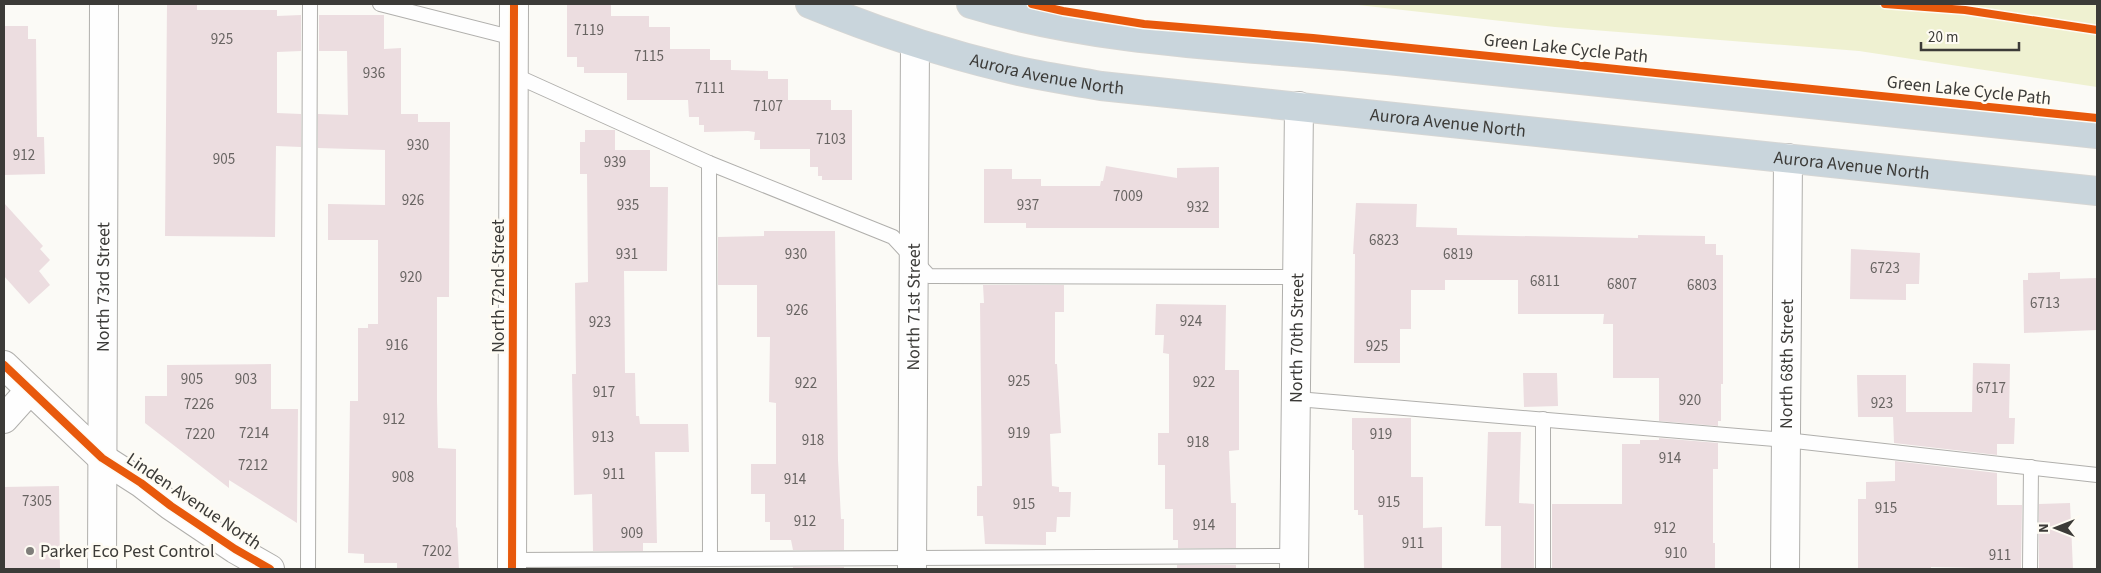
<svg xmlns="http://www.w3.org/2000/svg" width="2101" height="573" viewBox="0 0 2101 573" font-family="'Source Sans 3',sans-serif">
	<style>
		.green { fill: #eff1d1 }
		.building { fill: #ecdde0 }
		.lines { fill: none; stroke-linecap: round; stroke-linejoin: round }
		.lane-casing { stroke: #b0afac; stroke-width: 16 }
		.street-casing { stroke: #b0afac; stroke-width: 30 }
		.secondary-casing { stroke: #b0afac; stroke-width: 30 }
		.highway-casing { stroke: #d6d6d4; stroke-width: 30 }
		.lane { stroke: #fefefe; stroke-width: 14 }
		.street { stroke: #fefefe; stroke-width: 28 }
		.secondary { stroke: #fefefe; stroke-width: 28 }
		.highway { stroke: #c9d5dc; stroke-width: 28 }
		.cycleway-casing { stroke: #fefbf3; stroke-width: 11 }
		.cycleway { stroke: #e8590c; stroke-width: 8 }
		.poi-dot { fill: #7f7e7a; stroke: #fefbf3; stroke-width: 2 }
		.labels { text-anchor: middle; stroke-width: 5; stroke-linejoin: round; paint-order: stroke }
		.number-label { font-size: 15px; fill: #686462 }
		.street-label { font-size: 18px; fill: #3c3b38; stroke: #fefbf3 }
		.poi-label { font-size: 18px; fill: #3c3b38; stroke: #fefbf3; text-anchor: start }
	</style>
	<rect width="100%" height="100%" fill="#fbfaf6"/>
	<!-- green -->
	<path class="green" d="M1349,4H2097V87L1859,51L1555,27Z"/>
	<!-- building -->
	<g class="building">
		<path d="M167,4H197V10H277V16L301,15V51L277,52V113L301,114V147L276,146L275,237L165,236Z"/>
		<path d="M567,4H611V16H649V27H670V49H710V60H731V70L768,71V79H788V100H831V110H852V180H822V176H818V167H810V149H760V140H754L755,132L748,131L704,132V125H699V117H689L688,100H627V73H584V67H577V57H567Z"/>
		<path d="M319,15H384V49L401,48V114H418V122H450L449,297H437V401L438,448L456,449V528L457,527L459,569H397V563H364V554L348,553L350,401H358V328H368V324H378V240H328V204L385,205V150L318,148V114L348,115L347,51H319Z"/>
		<path d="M4,26H28V39H36L37,137H44L45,174L4,175Z"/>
		<path d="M585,130H615V150H650V187H668L667,271H624L625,373H635L636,416H639L640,424H688L689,452H655L657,543H643V551H593L592,494L574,495L572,374H576L575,283L588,282L587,174H580V142H585Z"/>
		<path d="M1106,166L1177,178V168L1219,167V228H1026V223H984V169H1012V179H1041V186H1100L1101,181H1103Z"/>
		<path d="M4,203L43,246L40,249L50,260L39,271L50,285L29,304L4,276Z"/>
		<path d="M1356,203L1417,204L1416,227L1457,228V235L1638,238V235L1705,236V244H1716V255H1723V384H1721V421H1718V426L1659,421V378H1613V324H1603L1604,314H1518V280H1445V290H1411V329H1400V363H1354L1355,254H1353Z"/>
		<path d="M764,231H835L838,460L841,519H844V550H793L791,540H770V522H765V494H751V464H776V403L769,402L770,337H757V285H718V237L764,236Z"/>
		<path d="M1851,249L1920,253L1919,284H1906V300L1850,299Z"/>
		<path d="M2060,272V279L2097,278V330L2024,333L2023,280H2028V273Z"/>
		<path d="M983,285H1064V312H1055V364H1057L1061,433L1050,434L1052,486L1059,487V492H1071L1070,517H1057L1056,532H1046V545L985,544L983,516H977V486H982L980,303H984Z"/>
		<path d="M1156,304L1226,305L1225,370H1239V450L1229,451L1231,503H1236V548H1178V540H1173V509H1165V465H1158V433H1169V354L1163,353L1164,335H1155Z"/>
		<path d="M1973,363L2010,364L2009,418H2015L2014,444H1997V455L1894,443L1893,417H1858L1857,375H1906V412H1972Z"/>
		<path d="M271,364V409H298L297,523L229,480V488L145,423V396H167V365Z"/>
		<path d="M1523,373H1557L1558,406L1524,407Z"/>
		<path d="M1352,418H1411V477H1423V528L1442,527V569H1364L1363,515H1358V510H1354V450H1352Z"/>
		<path d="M1488,432H1521L1519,503L1534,504V569H1501V526H1485Z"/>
		<path d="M1659,438L1718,443V469H1713V543H1715V569H1552V504H1622V444H1640V440H1659Z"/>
		<path d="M1895,461L1997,473V505H2022L2021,569L1931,567V569H1858V499H1866V482L1895,481Z"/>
		<path d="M59,486L60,569H4V487Z"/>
		<path d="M2070,503L2073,569H2039V504Z"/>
		<rect x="1177" y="565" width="59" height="4"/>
		<rect x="793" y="567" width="51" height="2"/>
	</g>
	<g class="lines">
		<defs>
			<g id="lane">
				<path d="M380,4L514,38"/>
				<path d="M514,75L709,163L893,237L929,276L1298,277"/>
				<path d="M709,163L710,559"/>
				<path d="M1297,399L1786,440L2097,475"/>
				<path d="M1543,419V569"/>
				<path d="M512,560L1294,556"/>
				<path d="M308,569L310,4"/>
				<path d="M2030,569L2031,467"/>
			</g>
			<g id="street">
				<path id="s1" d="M102,569L104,4"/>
				<path d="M512,569L514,4"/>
				<path id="s2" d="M912,569L915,43"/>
				<path id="s3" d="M1294,569L1299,106"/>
				<path id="s4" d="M1785,569L1788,158"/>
			</g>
			<g id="secondary">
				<path d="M4,365L102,458L141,483L171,506L235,549L270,569"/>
				<path d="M4,419L30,390"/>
			</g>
			<g id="highway">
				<path id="s5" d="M810,4C873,30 939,52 1006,68C1037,76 1069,80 1101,86L2097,191"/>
				<path d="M971,4C1105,45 1249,46 1388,60C1625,84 1861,109 2097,134"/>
			</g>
		</defs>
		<!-- lane casing -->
		<use href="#lane" class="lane-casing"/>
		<!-- street casing -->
		<use href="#street" class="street-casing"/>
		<!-- secondary casing -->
		<use href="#secondary" class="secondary-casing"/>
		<!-- highway casing -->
		<use href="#highway" class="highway-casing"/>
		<!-- lane -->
		<use href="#lane" class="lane"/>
		<!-- street -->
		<use href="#street" class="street"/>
		<!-- secondary -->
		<use href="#secondary" class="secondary"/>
		<!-- highway -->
		<use href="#highway" class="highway"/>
		<defs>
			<g id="cycleway">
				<path d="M1032,4L1063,11L1144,24L1313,38L2097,118"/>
				<path d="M1885,4L1965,10L2097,30"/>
				<path d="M4,365L102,458L141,483L171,506L235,549L270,569"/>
				<path d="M512,569L514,4"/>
			</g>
		</defs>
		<!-- cycleway casing -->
		<use href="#cycleway" class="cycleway-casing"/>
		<!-- cycleway -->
		<use href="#cycleway" class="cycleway"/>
	</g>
	<!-- markers -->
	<circle class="poi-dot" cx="30" cy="551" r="5"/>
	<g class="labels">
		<!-- number labels -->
		<g class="number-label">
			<text x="589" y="35">7119</text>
			<text x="222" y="44">925</text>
			<text x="649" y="61">7115</text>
			<text x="374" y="78">936</text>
			<text x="710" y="93">7111</text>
			<text x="768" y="111">7107</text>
			<text x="831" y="144">7103</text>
			<text x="418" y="150">930</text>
			<text x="24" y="160">912</text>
			<text x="224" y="164">905</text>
			<text x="615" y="167">939</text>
			<text x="1128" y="201">7009</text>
			<text x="413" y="205">926</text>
			<text x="628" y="210">935</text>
			<text x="1028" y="210">937</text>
			<text x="1198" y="212">932</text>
			<text x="1384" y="245">6823</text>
			<text x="627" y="259">931</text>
			<text x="796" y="259">930</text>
			<text x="1458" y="259">6819</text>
			<text x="1885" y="273">6723</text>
			<text x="411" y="282">920</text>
			<text x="1545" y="286">6811</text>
			<text x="1622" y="289">6807</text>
			<text x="1702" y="290">6803</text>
			<text x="2045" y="308">6713</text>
			<text x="797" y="315">926</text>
			<text x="1191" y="326">924</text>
			<text x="600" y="327">923</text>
			<text x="397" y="350">916</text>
			<text x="1377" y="351">925</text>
			<text x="192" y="384">905</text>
			<text x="246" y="384">903</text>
			<text x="1019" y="386">925</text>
			<text x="1204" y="387">922</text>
			<text x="806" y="388">922</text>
			<text x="1991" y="393">6717</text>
			<text x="604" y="397">917</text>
			<text x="1690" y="405">920</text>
			<text x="1882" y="408">923</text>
			<text x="199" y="409">7226</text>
			<text x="394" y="424">912</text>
			<text x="254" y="438">7214</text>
			<text x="1019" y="438">919</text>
			<text x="200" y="439">7220</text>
			<text x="1381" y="439">919</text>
			<text x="603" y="442">913</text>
			<text x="813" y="445">918</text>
			<text x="1198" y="447">918</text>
			<text x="1670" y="463">914</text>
			<text x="253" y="470">7212</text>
			<text x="614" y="479">911</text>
			<text x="403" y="482">908</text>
			<text x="795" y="484">914</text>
			<text x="37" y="506">7305</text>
			<text x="1389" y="507">915</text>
			<text x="1024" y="509">915</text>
			<text x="1886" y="513">915</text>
			<text x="805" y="526">912</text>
			<text x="1204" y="530">914</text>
			<text x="1665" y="533">912</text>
			<text x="632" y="538">909</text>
			<text x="1413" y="548">911</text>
			<text x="437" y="556">7202</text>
			<text x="1676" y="558">910</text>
			<text x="2000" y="560">911</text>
		</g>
		<!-- street labels -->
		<g class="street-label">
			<text transform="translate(1566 48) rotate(6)" y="6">Green Lake Cycle Path</text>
			<text dy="6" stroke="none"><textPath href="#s5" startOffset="248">Aurora Avenue North</textPath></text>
			<text transform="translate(1969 90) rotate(6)" y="6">Green Lake Cycle Path</text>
			<text dy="6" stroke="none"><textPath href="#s5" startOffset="652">Aurora Avenue North</textPath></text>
			<text dy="6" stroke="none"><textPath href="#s5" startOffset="1058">Aurora Avenue North</textPath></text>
			<text transform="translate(498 286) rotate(-90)" y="6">North 72nd Street</text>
			<text dy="6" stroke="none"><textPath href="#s1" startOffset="282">North 73rd Street</textPath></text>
			<text dy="6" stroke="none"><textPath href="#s2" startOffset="262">North 71st Street</textPath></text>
			<text dy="6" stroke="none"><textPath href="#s3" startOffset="231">North 70th Street</textPath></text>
			<text dy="6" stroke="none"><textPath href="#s4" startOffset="205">North 68th Street</textPath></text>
			<text transform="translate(194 501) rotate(34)" y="6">Linden Avenue North</text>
		</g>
		<!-- poi labels -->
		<g class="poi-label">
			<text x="40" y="557">Parker Eco Pest Control</text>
		</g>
	</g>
	<!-- border -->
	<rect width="2101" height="573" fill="none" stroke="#3c3b38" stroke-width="10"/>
	<!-- north arrow -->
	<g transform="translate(2056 528) rotate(270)" stroke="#fefbf3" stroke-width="4" paint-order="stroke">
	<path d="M0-4L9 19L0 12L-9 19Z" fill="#3c3b38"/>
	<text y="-8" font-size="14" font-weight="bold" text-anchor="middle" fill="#3c3b38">N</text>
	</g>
	<!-- scale -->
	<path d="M1921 42v8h98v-8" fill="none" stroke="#3c3b38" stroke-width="2.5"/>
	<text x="1928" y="42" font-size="15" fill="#3c3b38" stroke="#fefbf3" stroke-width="4" paint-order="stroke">20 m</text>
</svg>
